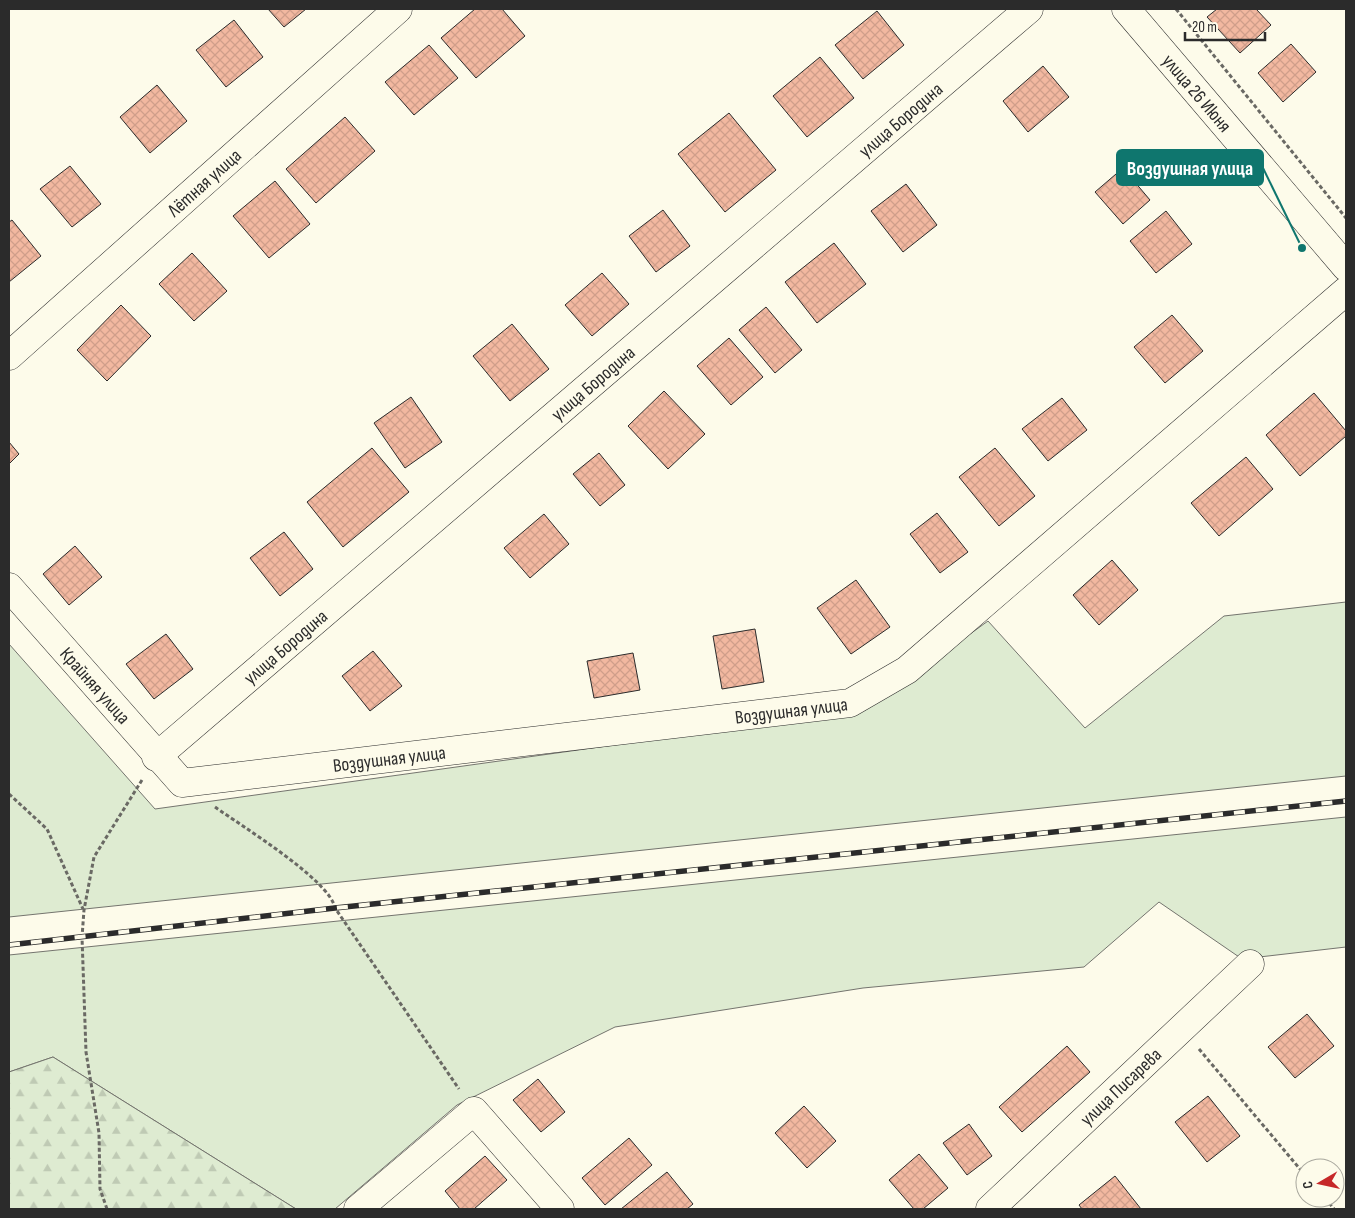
<svg xmlns="http://www.w3.org/2000/svg" width="1355" height="1218" viewBox="0 0 1355 1218" font-family="'Sofia Sans Condensed',sans-serif">
	<style>
		.grass { fill: #deebd1; stroke: #74746e }
		.forest { fill: url(#forest-firs); stroke: #74746e }
		.building { fill: url(#building-cross-hatch); stroke: #2b2b2b }
		.lines { fill: none; stroke-linecap: round; stroke-linejoin: round }
		.minor-casing { stroke: #2b2b2b; stroke-width: 29 }
		.major-casing { stroke: #2b2b2b; stroke-width: 29 }
		.path { stroke: #6a6964; stroke-width: 3; stroke-dasharray: 4 2.5; stroke-linecap: butt }
		.minor { stroke: #fdfbea; stroke-width: 28 }
		.major { stroke: #fdfbea; stroke-width: 28 }
		.rail-casing { stroke: #2b2b2b; stroke-width: 5.5 }
		.rail { stroke: #fdfbea; stroke-width: 4; stroke-dasharray: 11; stroke-linecap: butt }
		.labels { text-anchor: middle; stroke-width: 4; stroke-linejoin: round; paint-order: stroke }
		.street-label { font-size: 19px; fill: #2b2b2b; stroke: #fdfbea }
		.leader { fill: none; stroke: #0f766e; stroke-width: 2 }
		.callout-dot { fill: #0f766e; stroke: #fdfbea; stroke-width: 2 }
		.callout { fill: #0f766e; stroke: #0f766e; stroke-width: 2 }
		.callout-label { font-size: 20px; text-anchor: middle; font-weight: bold; fill: #fff }
	</style>
	<defs>
		<pattern id="forest-firs" width="22" height="20" patternUnits="userSpaceOnUse" patternTransform="scale(1.25)"><rect width="22" height="20" fill="#deebd1"/><path d="M5 1l3.5 6h-7zM16 11l3.5 6h-7z" fill="#bfcab4"/></pattern>
		<pattern id="building-cross-hatch" width="8" height="8" patternUnits="userSpaceOnUse" patternTransform="scale(1.25)"><rect width="8" height="8" fill="#f2b8a0"/><path d="M0 0l8 8M0 8l8-8" fill="none" stroke="#d09e8a"/></pattern>
	</defs>
	<rect width="100%" height="100%" fill="#fdfbea"/>
	<!-- grass -->
	<g class="grass">
		<path d="M1346,602V776L9,917V644L155,809L865,710L988,621L1085,728L1224,616Z"/>
		<path d="M1346,817V947L1242,959L1159,902L1084,967L863,988L615,1027L457,1105L335,1209H296L53,1057L9,1072V955Z"/>
	</g>
	<!-- forest -->
	<path class="forest" d="M53,1057L296,1209H9V1072Z"/>
	<!-- building -->
	<g class="building">
		<path d="M268,9H306L284,27Z"/>
		<path d="M475,9H502L525,36L476,78L441,38Z"/>
		<path d="M1217,9H1256L1271,25L1240,53L1207,17Z"/>
		<path d="M877,11L904,45L863,79L835,45Z"/>
		<path d="M234,20L263,57L226,87L196,50Z"/>
		<path d="M1291,44L1316,72L1283,102L1258,73Z"/>
		<path d="M429,45L458,78L414,115L385,82Z"/>
		<path d="M820,57L854,98L807,137L773,96Z"/>
		<path d="M1043,66L1069,97L1028,132L1003,101Z"/>
		<path d="M157,85L187,121L150,153L120,117Z"/>
		<path d="M729,113L776,170L725,212L678,154Z"/>
		<path d="M345,117L375,151L316,203L286,169Z"/>
		<path d="M70,166L101,204L72,227L40,189Z"/>
		<path d="M1123,168L1150,200L1123,224L1095,192Z"/>
		<path d="M275,181L310,224L269,258L233,216Z"/>
		<path d="M906,184L937,225L903,252L871,211Z"/>
		<path d="M663,210L690,246L656,272L629,236Z"/>
		<path d="M1166,211L1192,244L1156,273L1130,241Z"/>
		<path d="M12,220L41,256L9,282V222Z"/>
		<path d="M834,243L866,284L817,323L785,282Z"/>
		<path d="M192,253L227,291L194,321L159,284Z"/>
		<path d="M602,273L629,304L592,336L565,305Z"/>
		<path d="M121,305L151,336L107,381L77,350Z"/>
		<path d="M766,307L802,350L775,373L739,330Z"/>
		<path d="M1172,315L1203,351L1165,383L1134,347Z"/>
		<path d="M512,324L549,369L510,401L473,356Z"/>
		<path d="M729,338L763,377L731,405L697,366Z"/>
		<path d="M664,391L705,434L668,469L628,426Z"/>
		<path d="M1314,393L1346,431V436L1300,476L1266,435Z"/>
		<path d="M411,397L442,442L405,468L374,423Z"/>
		<path d="M1062,398L1087,430L1048,461L1022,429Z"/>
		<path d="M9,442L19,454L9,464Z"/>
		<path d="M372,448L409,492L343,547L307,502Z"/>
		<path d="M995,448L1035,496L999,526L959,477Z"/>
		<path d="M599,453L625,485L600,506L573,474Z"/>
		<path d="M1246,457L1273,489L1219,536L1191,503Z"/>
		<path d="M937,513L968,552L940,573L910,534Z"/>
		<path d="M544,514L569,544L530,578L504,548Z"/>
		<path d="M284,532L313,569L280,596L250,558Z"/>
		<path d="M75,546L102,577L69,605L43,574Z"/>
		<path d="M1112,560L1138,590L1099,625L1073,595Z"/>
		<path d="M856,580L890,627L851,654L817,608Z"/>
		<path d="M755,629L764,682L722,689L713,636Z"/>
		<path d="M166,634L193,669L154,699L126,664Z"/>
		<path d="M373,651L402,686L370,711L342,676Z"/>
		<path d="M633,653L640,690L594,698L587,661Z"/>
		<path d="M1307,1014L1334,1046L1295,1078L1268,1047Z"/>
		<path d="M1067,1046L1090,1072L1022,1132L999,1107Z"/>
		<path d="M538,1079L565,1112L541,1132L513,1100Z"/>
		<path d="M1208,1096L1240,1136L1207,1162L1175,1122Z"/>
		<path d="M804,1106L836,1141L807,1168L775,1133Z"/>
		<path d="M969,1124L992,1156L967,1175L943,1143Z"/>
		<path d="M629,1138L652,1165L605,1205L582,1178Z"/>
		<path d="M919,1154L948,1188L923,1209H914L889,1180Z"/>
		<path d="M485,1156L507,1180L474,1209H460L445,1191Z"/>
		<path d="M667,1172L693,1204L687,1209H621Z"/>
		<path d="M1115,1176L1141,1209H1082L1079,1205Z"/>
	</g>
	<g class="lines">
		<defs>
			<g id="minor">
				<path id="s1" d="M9,356L398,9"/>
				<path id="s2" d="M9,587L182,783L850,703L907,670L1346,291"/>
				<path id="s3" d="M156,757L1029,9"/>
				<path d="M358,1209L474,1111L560,1209"/>
				<path id="s4" d="M990,1209L1250,964"/>
			</g>
			<g id="major">
				<path id="s5" d="M1126,9L1346,267"/>
			</g>
		</defs>
		<!-- minor casing -->
		<use href="#minor" class="minor-casing"/>
		<!-- major casing -->
		<use href="#major" class="major-casing"/>
		<!-- path -->
		<g class="path">
			<path d="M1176,9L1346,218"/>
			<path d="M9,794L47,829L83,909"/>
			<path d="M215,807C240,825 330,880 335,908L459,1089"/>
			<path d="M1199,1049L1305,1175"/>
			<path d="M1325,1198L1334,1209"/>
			<path d="M107,1209L100,1189L99,1133L86,1052L82,937L84,910L94,857L142,780"/>
		</g>
		<!-- minor -->
		<use href="#minor" class="minor"/>
		<!-- major -->
		<use href="#major" class="major"/>
		<defs>
			<path id="rail" d="M9,945L335,908L1346,801"/>
		</defs>
		<!-- rail casing -->
		<use href="#rail" class="rail-casing"/>
		<!-- rail -->
		<use href="#rail" class="rail"/>
	</g>
	<g class="labels">
		<!-- street labels -->
		<g class="street-label">
			<text dy="7" stroke="none"><textPath href="#s5" startOffset="110">улица 26 Июня</textPath></text>
			<text dy="7" stroke="none"><textPath href="#s3" startOffset="980">улица Бородина</textPath></text>
			<text dy="7" stroke="none"><textPath href="#s1" startOffset="261">Лётная улица</textPath></text>
			<text dy="7" stroke="none"><textPath href="#s3" startOffset="575">улица Бородина</textPath></text>
			<text dy="7" stroke="none"><textPath href="#s3" startOffset="170">улица Бородина</textPath></text>
			<text dy="7" stroke="none"><textPath href="#s2" startOffset="131">Крайняя улица</textPath></text>
			<text dy="7" stroke="none"><textPath href="#s2" startOffset="875">Воздушная улица</textPath></text>
			<text dy="7" stroke="none"><textPath href="#s2" startOffset="470">Воздушная улица</textPath></text>
			<text dy="7" stroke="none"><textPath href="#s4" startOffset="179">улица Писарева</textPath></text>
		</g>
	</g>
	<!-- callouts -->
	<path class="leader" d="M1302 248L1263 168"/>
	<circle class="callout-dot" cx="1302" cy="248" r="5"/>
	<rect class="callout" x="1117" y="150" width="146" height="35" rx="5"/>
	<g class="callout-label">
		<text x="1190" y="175">Воздушная улица</text>
	</g>
	<!-- border -->
	<rect width="1355" height="1218" fill="none" stroke="#2b2b2b" stroke-width="20"/>
	<!-- north arrow -->
	<g transform="translate(1320 1183) rotate(261)"><circle r="24" fill="#fdfbea" stroke="#a9a89e"/>
	<path d="M0-4L9 19L0 12L-9 19Z" fill="#c62828"/>
	<text y="-8" font-size="14" font-weight="bold" text-anchor="middle" fill="#2b2b2b">С</text>
	</g>
	<!-- scale -->
	<path d="M1185 32v8h80v-8" fill="none" stroke="#2b2b2b" stroke-width="2.5"/>
	<text x="1192" y="32" font-size="15" fill="#2b2b2b" stroke="#fdfbea" stroke-width="4" paint-order="stroke">20 m</text>
</svg>
